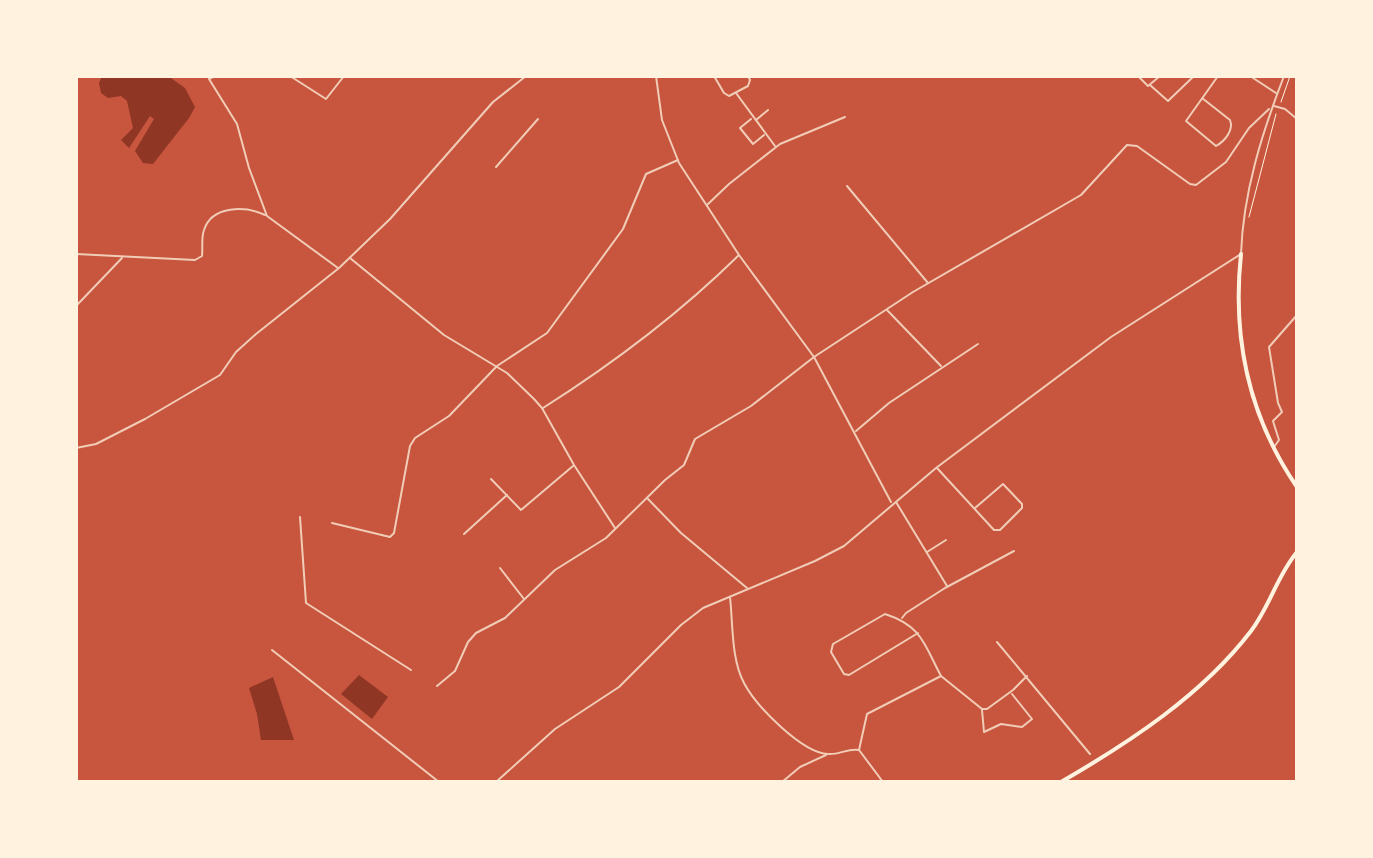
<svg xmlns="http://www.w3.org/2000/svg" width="1373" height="858" viewBox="0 0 1373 858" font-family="'PT Sans',sans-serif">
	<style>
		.water { fill: #8f3625 }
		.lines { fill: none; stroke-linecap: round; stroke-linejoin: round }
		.path { stroke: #fff3e0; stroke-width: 1 }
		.minor { stroke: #f1ccb7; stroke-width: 2 }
		.primary { stroke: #fff3e0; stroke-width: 4 }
	</style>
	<rect width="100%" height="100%" fill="#c8553d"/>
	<!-- water -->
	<g class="water">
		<path d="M102,76H168L185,88L195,107L189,118L153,164L143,163L135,151L154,119L150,116L129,148L121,140L133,128L127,101L121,96L108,98L101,93L99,83Z"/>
		<path d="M359,675L388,697L372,719L341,694Z"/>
		<path d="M273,677L294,740H261L257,714L249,688Z"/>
	</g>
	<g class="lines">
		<!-- path -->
		<g class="path">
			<path d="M1281,102L1290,76"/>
			<path d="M1249,217L1276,114"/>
		</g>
		<!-- minor -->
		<g class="minor">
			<path d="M215,76L209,79L237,124L249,168L267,216L338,268"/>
			<path d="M290,76L326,99L344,76"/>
			<path d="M656,76L662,120L679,163L739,255L814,357L891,502"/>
			<path d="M714,76L724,93L729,96L748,86L750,80L748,76"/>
			<path d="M1138,76L1148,86L1160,76"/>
			<path d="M1250,76L1276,93"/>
			<path d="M1150,85L1168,101L1194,76"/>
			<path d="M736,93L775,146"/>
			<path d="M1202,98L1230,120C1234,130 1225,141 1216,146L1186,121L1218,76"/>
			<path d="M1274,106L1285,109L1297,119"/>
			<path d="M751,119L740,128L753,144L764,135"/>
			<path d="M756,120L768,110"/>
			<path d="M496,167L538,119"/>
			<path d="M847,186L928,283"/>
			<path d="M707,205L729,184L780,144L845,117"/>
			<path d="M76,254L195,260L202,256C203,248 201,238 204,230C212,205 246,206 265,215"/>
			<path d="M350,258L444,335L507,373L534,399L542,408L574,465L615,528"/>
			<path d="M76,306L122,258"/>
			<path d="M887,310L941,366"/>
			<path d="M543,408C614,363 679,314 739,255"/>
			<path d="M856,431L889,403L978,344"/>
			<path d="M1274,447L1279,440L1273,421L1282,412L1278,403L1269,347L1297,315"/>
			<path d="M76,448L96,444L145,419L220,375L236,352L256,334L339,268L390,219L493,102L526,76"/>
			<path d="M937,468L994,530H1000L1022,508V504L1003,484L975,508"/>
			<path d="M491,479L521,510L573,466"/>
			<path d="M648,499L681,533L747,588"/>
			<path d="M896,502L947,586"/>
			<path d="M300,517L306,603L411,670"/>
			<path d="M332,523L390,537L394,533L410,446L415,438L449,416L497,366L547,333L623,229L646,174L678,160"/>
			<path d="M464,534L507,495"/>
			<path d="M927,552L946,540"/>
			<path d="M500,568L524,599"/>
			<path d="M730,597C733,623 731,659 744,683C756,706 802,753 828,754C839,755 848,748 859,750L883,782"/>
			<path d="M902,618L906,613L945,588L1014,551"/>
			<path d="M918,633L849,675L844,674L831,652L833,644L885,614C922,626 924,644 941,676"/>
			<path d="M997,642L1090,754"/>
			<path d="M272,650L439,782"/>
			<path d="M437,686L455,671L468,642L476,633L505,618L555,570L606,538L665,480L684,465L695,439L751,406L814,357L913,292L1081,195L1127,145L1137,146L1190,184L1196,185L1226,162L1249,128L1269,109"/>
			<path d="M982,710L984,732L1001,724L1022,727L1032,719L1012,694"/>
			<path d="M859,750L867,714L941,676L982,709H987L1013,690L1027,676"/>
			<path d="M496,782L555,729L619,687L681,625L703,608L815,561L844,546L936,468L1111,337L1241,254C1243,193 1262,133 1284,76"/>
			<path d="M782,782L800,767L826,755"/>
		</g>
		<!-- primary -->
		<g class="primary">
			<path d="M1241,254C1232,338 1249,417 1297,487"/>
			<path d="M1061,782C1130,742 1202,695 1251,631C1270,606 1277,576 1297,552"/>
		</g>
	</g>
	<!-- border -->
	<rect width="1373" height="858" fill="none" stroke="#fff3e0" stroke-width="156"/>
</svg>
